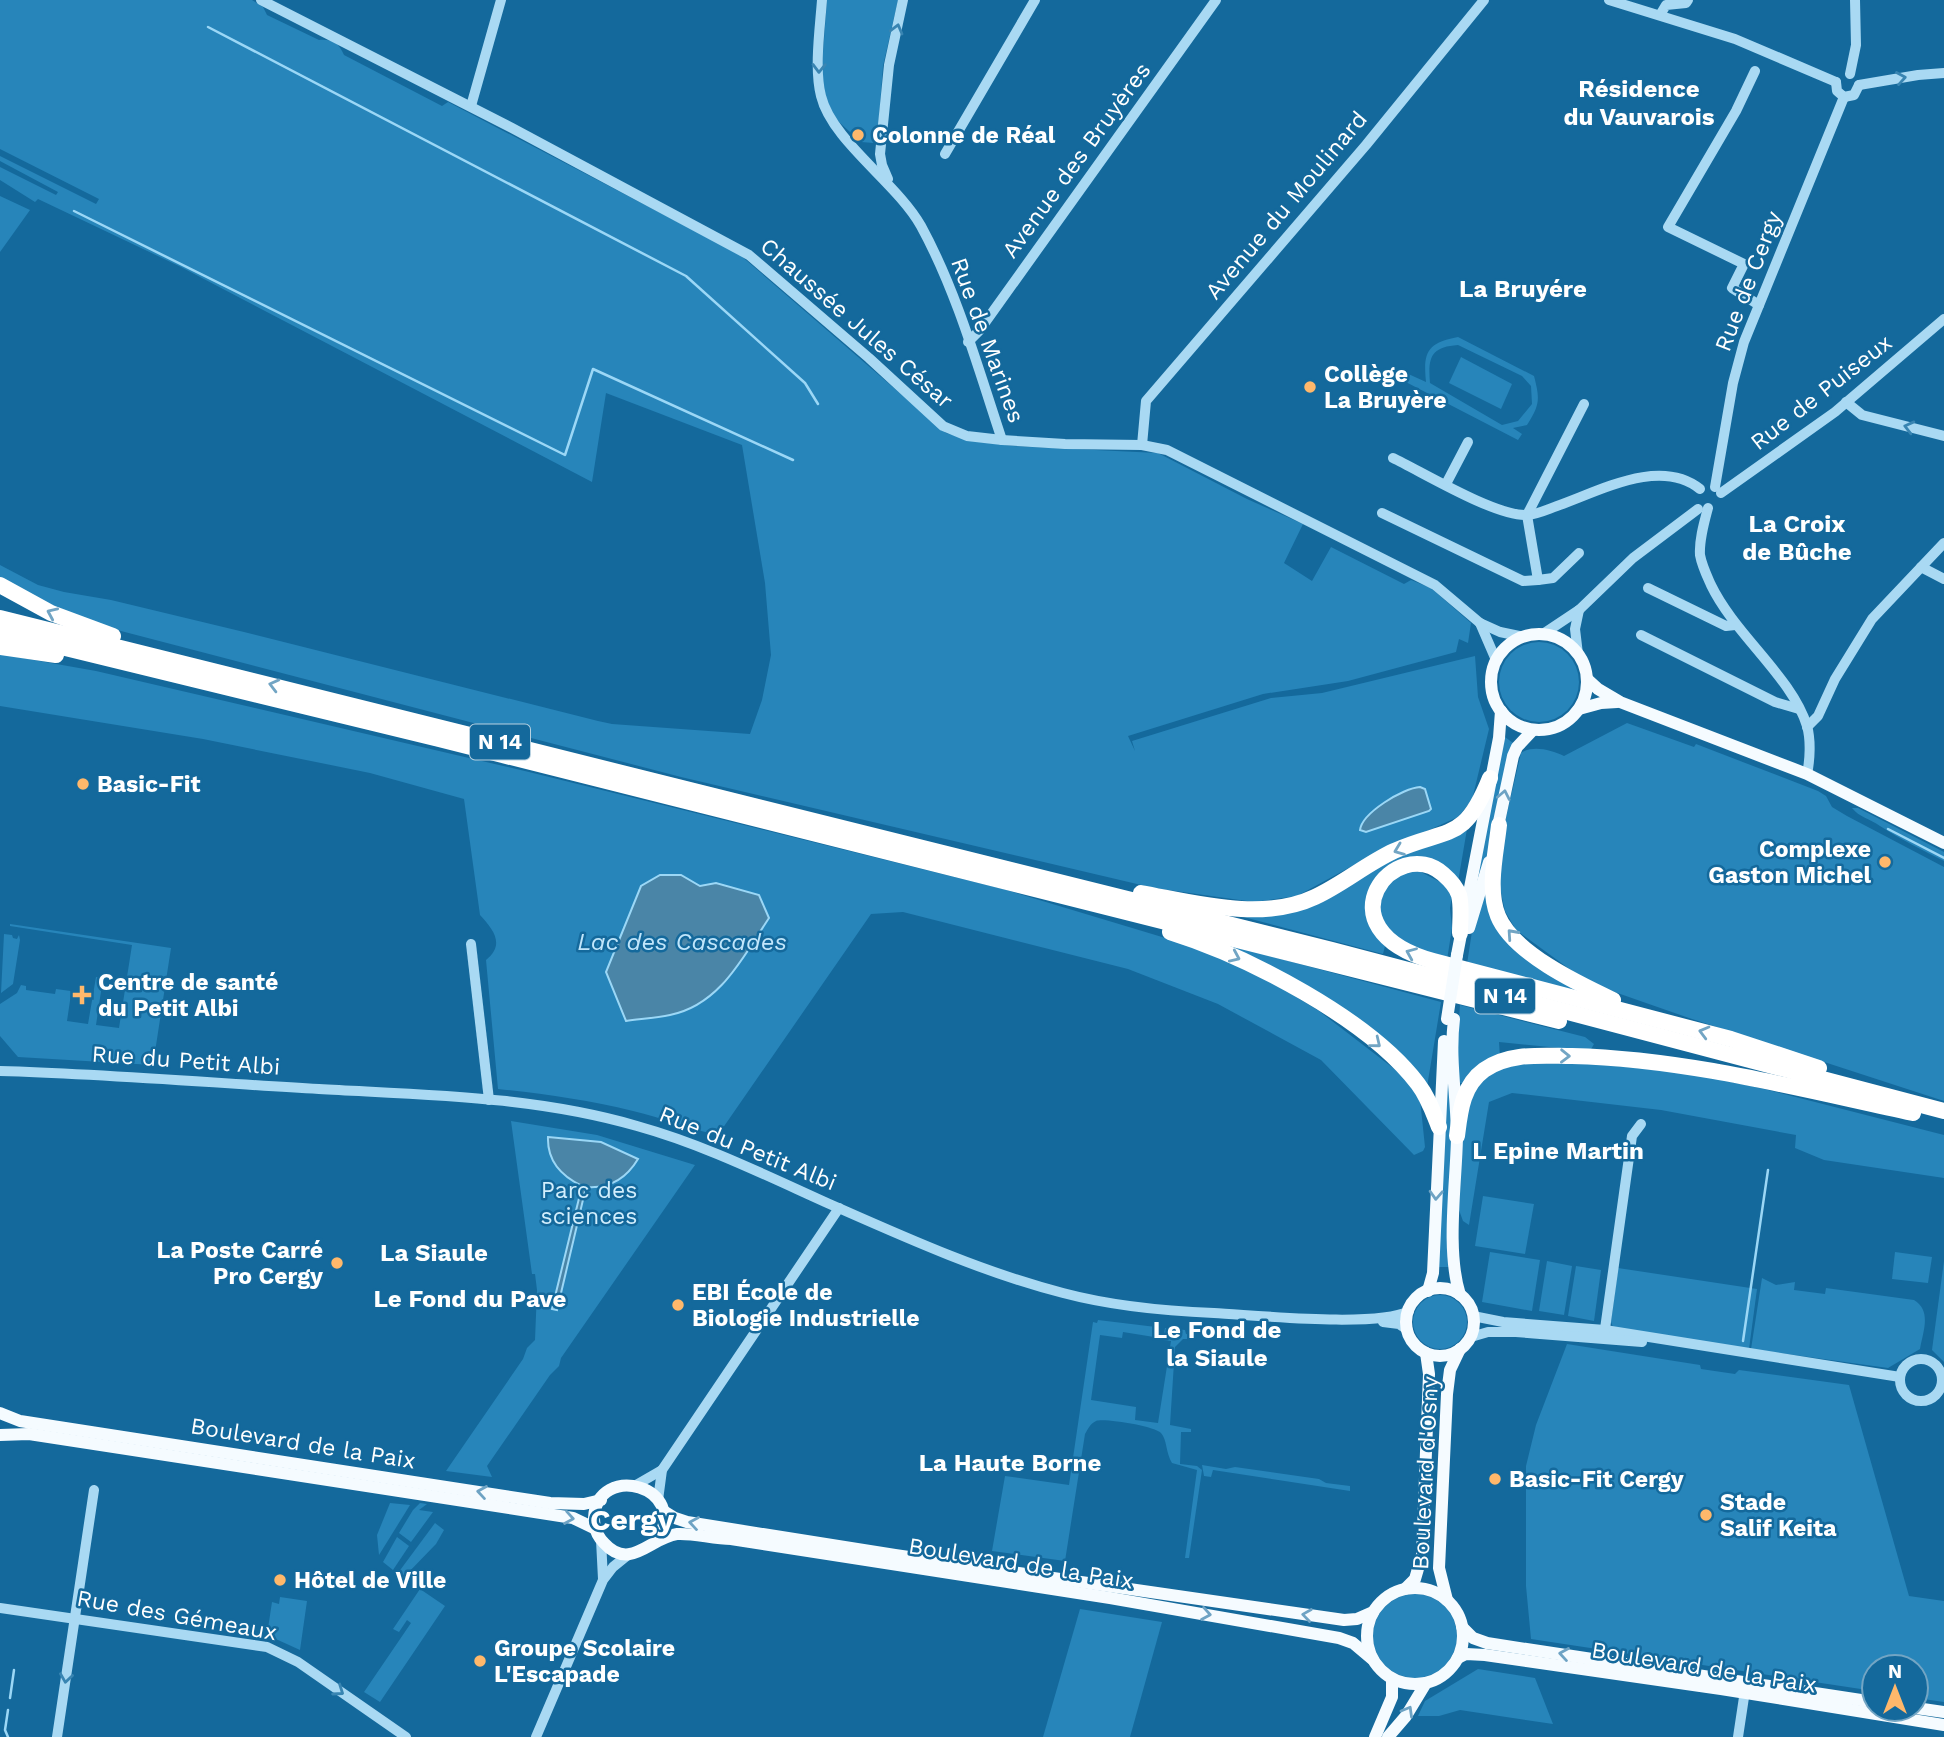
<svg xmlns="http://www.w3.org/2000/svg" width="1944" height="1737" viewBox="0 0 1944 1737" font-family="'Work Sans',sans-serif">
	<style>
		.green { fill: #2785ba; fill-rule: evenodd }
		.water { fill: #4a85a7; stroke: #9bd7f6; stroke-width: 2 }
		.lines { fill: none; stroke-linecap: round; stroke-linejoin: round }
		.stream { stroke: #9bd7f6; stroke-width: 2.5 }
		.minor { stroke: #a9d9f3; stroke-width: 10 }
		.major { stroke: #f5fbff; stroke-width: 12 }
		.highway { stroke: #fff; stroke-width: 16 }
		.major-bridge { stroke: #f5fbff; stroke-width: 12 }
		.oneway { stroke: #3985b2 }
		.oneway2 { stroke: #72a5c4 }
		.oneway3 { stroke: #6ea3c4 }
		.poi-dot { fill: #ffb86b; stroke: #14699c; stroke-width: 2.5 }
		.labels { text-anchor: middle; stroke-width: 5; stroke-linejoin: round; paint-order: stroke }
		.shield { fill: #14699c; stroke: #b8d2e1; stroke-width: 2 }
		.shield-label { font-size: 21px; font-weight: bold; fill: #fff }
		.poi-label { font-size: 23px; font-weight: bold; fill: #fff; stroke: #14699c; text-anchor: start }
		.street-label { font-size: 23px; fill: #fff; stroke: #14699c }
		.park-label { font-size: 23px; fill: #d1eefd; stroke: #14699c }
		.neighbourhood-label { font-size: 24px; font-weight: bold; fill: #fff; stroke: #14699c }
		.water-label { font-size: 24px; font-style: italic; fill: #c1e6fb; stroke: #14699c }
		.district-label { font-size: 30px; font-weight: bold; fill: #fff; stroke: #14699c }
	</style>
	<rect width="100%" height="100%" fill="#14699c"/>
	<!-- green -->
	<g class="green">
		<path d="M0,0H252L263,7L267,15L319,40C332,39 339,43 344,55L442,106L448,102L739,254L946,433L972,441L1013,446L1158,453L1247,499L1303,524L1284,563L1312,581L1331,547L1404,584L1411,580L1431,588L1471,623L1468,643L1459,639L1456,652L1348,681L1263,694L1128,736L1135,751L1132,741L1271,698L1322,693L1475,656L1478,697L1489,729L1472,800L1458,817L1365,859L1297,896L1254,902L1154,888L681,777L98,625L43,601L0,577V565L38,585L64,592L111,600L244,632L598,721L612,724L750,734L762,700L771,655L765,583L742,445L606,393L592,482L181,267L38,199L35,202L0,180V167L56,195L58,192L0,161V156L96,204L99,199L0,149Z"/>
		<path d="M827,0H898L883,66L878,131L874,143L861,142L828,112L821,79Z"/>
		<path d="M0,196L30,210L0,252Z"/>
		<path d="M1458,337L1534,376C1540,399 1540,405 1527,425L1513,428L1522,434L1518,440L1400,379L1404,372L1426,382C1423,352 1427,343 1458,337ZM1458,345L1522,376L1531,386L1532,404L1518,421L1502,425L1430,383C1428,358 1430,347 1458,345Z"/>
		<path d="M1461,357L1512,384L1501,409L1449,383Z"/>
		<circle cx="1539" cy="682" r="40"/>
		<path d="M0,654L96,671L529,772L1003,889L1172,940L1223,958L1285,990L1319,1011L1397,1071L1411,1084L1420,1099L1425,1147L1423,1151L1414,1155L1321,1060L1218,1004L1128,969L903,912L871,914L718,1135C689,1129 662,1118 633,1111C588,1100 544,1094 498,1089L486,960C505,945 494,930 480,915L464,799L370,773L203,739L0,706Z"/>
		<path d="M1627,723L1694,747L1696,744L1818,791L1826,796L1832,807L1847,816L1944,867V1101L1689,1018L1606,989L1579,976L1516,930L1505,911L1498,879L1504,826L1521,753C1533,745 1551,750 1564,756Z"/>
		<path d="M1505,737L1513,743L1491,845L1468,914Z"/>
		<path d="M1852,808H1858L1944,852V861C1922,850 1900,839 1880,826C1870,819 1859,817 1852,808Z"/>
		<path d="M1467,829L1458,882L1407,858C1366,870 1351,916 1385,946L1383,954L1236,915L1259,913Z"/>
		<path d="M1419,871L1444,884L1452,896L1450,908L1452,928L1447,960C1426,952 1405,945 1388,930C1372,914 1383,881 1402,874C1407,872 1414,872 1419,871Z"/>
		<path d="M1487,887L1492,912L1588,995L1467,964L1473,925Z"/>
		<path d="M10,924L171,948L153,1065L18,1057L0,1036V1004L17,993L21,985L26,986V990L55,994L56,989L78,992V994H71L67,1021L88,1024L96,977L103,978L96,1025L119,1028L132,945L10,926Z"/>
		<path d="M4,934L12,935L13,938L17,939L19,935L20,940L13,984L1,993Z"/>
		<path d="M1222,943L1441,1002L1427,1087L1415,1070Z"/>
		<path d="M1460,1005L1585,1037L1594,1044L1590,1051L1499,1042L1500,1058L1463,1083H1460L1455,1070Z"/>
		<path d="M1587,1063L1694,1074L1764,1089L1944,1135V1178L1824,1160L1795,1148L1796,1135L1661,1110L1512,1093L1489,1102L1469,1225L1463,1221L1459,1210L1463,1113L1483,1076L1510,1064Z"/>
		<path d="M1447,1068L1452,1105L1450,1267H1437Z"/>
		<path d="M511,1121L597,1135L695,1165L561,1358L559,1366L550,1375L487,1466L492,1477L446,1471L523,1359L527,1348L535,1340L537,1290L535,1274H532Z"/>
		<path d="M1483,1196L1534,1204L1525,1254L1475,1246Z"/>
		<path d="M1490,1252L1540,1260L1532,1311L1482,1302Z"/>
		<path d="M1895,1252L1932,1257L1928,1283L1892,1279Z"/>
		<path d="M1547,1261L1572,1266L1564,1315L1539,1311Z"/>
		<path d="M1944,1261V1362L1932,1350Z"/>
		<path d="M1576,1266L1601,1270L1594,1321L1568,1316Z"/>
		<path d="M1618,1268L1757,1289L1749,1349L1613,1327L1611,1322Z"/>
		<path d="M1762,1278L1776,1285L1795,1282L1794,1290L1825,1294L1826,1288L1914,1300C1932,1311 1923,1331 1920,1349L1888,1368L1751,1349Z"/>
		<circle cx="1440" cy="1322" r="27"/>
		<path d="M1098,1320L1156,1327L1154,1337L1123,1332L1122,1338L1100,1335L1091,1400L1136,1407L1135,1420L1158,1423L1171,1341L1163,1340L1165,1328L1185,1330L1186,1334L1192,1335L1191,1339H1183L1175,1347L1170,1425L1191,1429V1432H1181L1180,1464L1197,1466L1202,1470L1189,1558H1185L1197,1470L1172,1463C1166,1454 1167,1439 1161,1433C1154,1426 1104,1418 1096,1421C1090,1424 1088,1429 1085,1434L1065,1561L992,1551L1005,1476L1069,1485L1093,1322L1097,1323Z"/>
		<path d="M1567,1344L1700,1365L1701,1369L1735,1374L1739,1370L1849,1385L1909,1596L1944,1601V1702L1916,1698V1667H1874V1691L1531,1639L1526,1586V1466L1536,1425Z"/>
		<path d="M1202,1465L1226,1469L1235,1467L1319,1479L1326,1483L1350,1486V1491L1213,1470L1211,1477L1204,1476Z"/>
		<path d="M390,1503L410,1505L379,1555L377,1535Z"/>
		<path d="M420,1503L427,1504L419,1510L433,1512L411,1542L399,1533L413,1510Z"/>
		<path d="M435,1523L444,1530L436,1544L404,1577L398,1573Z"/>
		<path d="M397,1537L409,1546L393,1570L383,1562Z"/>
		<path d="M420,1589L445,1606L380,1702L364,1692L411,1623L407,1620L399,1632L393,1629Z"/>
		<circle cx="1415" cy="1636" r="42"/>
		<path d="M280,1597L307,1601L300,1650L267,1635L272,1602L279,1604Z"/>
		<path d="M1080,1609L1162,1622L1130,1737H1043Z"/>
		<path d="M1478,1669L1535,1678L1553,1724L1460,1710L1439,1716H1418L1425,1701Z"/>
	</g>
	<!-- water -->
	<g class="water">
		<path d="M1420,787L1425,789L1431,809L1429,811L1366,832L1360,830C1362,813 1403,788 1420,787Z"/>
		<path d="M660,875H681L700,886L716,883L759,895L769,918C743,957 720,1005 670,1015C656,1018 640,1019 626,1021L606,972L641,886Z"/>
		<path d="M548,1137L601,1142L638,1159C626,1179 610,1189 586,1187L557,1310L552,1309L582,1186C561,1176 547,1161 548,1137Z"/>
	</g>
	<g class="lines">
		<!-- stream -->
		<g class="stream">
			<path d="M208,27L686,276L805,383L818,404"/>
			<path d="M74,211L565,455L593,369L793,460"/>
			<path d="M1888,829L1944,858"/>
			<path d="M1743,1341L1768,1170"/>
			<path d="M10,1698L14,1670"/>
			<path d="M8,1737L5,1730L8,1710"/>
		</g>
		<!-- minor -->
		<g class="minor">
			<path d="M261,0L512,128L749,255L869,358L943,426L967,436L1002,440L1065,444L1142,445L1167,450L1435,585L1480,623L1500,632L1524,637"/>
			<path d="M822,0C820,28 814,69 821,96C832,141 897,183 921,226C957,292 978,368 1002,440"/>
			<path d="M1609,0L1735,39L1836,82"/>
			<path d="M1660,15L1666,5L1686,3L1688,0"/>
			<path d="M1755,71L1736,111L1668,227L1744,264L1732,288L1759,305"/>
			<path d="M1850,74L1856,45L1855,0"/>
			<path d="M1836,82L1837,91L1844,97L1854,95L1859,85"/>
			<path d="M1859,85L1918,75L1944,73"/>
			<path d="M471,106L501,0"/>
			<path d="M945,154L1035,0"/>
			<path d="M888,179L882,165L880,154L889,65L903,0"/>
			<path d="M968,342L979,331L1216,0"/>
			<path d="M1846,402L1862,415L1944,436"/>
			<path d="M1142,445L1146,401L1366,145L1484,0"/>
			<path d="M1393,458C1424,473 1495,516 1526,515C1536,515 1548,509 1557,506C1600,491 1660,457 1700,489"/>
			<path d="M1446,484L1468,442"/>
			<path d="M1715,487L1733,383L1744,342L1844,97"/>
			<path d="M1721,493L1835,412L1944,319"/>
			<path d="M1708,508C1704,523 1699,540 1700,555C1702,566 1707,576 1711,585C1735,635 1792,677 1807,726C1811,740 1810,760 1807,774"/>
			<path d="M1382,513L1523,581L1538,580"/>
			<path d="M1579,553L1553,578L1538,580L1527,515L1584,404"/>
			<path d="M1921,567L1944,579"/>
			<path d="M1648,588L1726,626L1735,625"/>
			<path d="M1480,623L1496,660"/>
			<path d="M1543,634L1579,610L1633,558L1698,509"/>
			<path d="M1641,635L1775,702L1799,709"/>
			<path d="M1578,654L1575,629L1579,610"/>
			<path d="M1807,727L1818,716L1835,679L1872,619L1944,543"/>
			<path d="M471,944L489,1100"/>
			<path d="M0,1071C107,1074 213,1083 319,1089C425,1095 534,1096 637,1126C702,1144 763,1174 825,1202C902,1236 981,1272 1063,1293C1112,1306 1163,1311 1214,1313C1255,1315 1377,1328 1409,1311"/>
			<path d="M1473,1316L1503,1322L1605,1330L1900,1377"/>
			<path d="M1383,1322L1399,1324L1408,1330"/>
			<path d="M1604,1336L1632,1136L1641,1124"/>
			<path d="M1471,1337L1488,1332H1516L1642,1342"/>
			<circle cx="1921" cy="1380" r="21"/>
			<path d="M636,1485L662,1470"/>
			<path d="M658,1500L662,1470L839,1208"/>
			<path d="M601,1540L603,1579"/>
			<path d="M0,1608L267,1647L298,1662L406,1737"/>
			<path d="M57,1737L94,1490"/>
			<path d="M536,1737L603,1580L613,1567L629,1554"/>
			<path d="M1738,1737L1746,1684"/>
		</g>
		<!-- major -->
		<g class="major">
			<circle cx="1539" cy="682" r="48"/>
			<path d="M1587,679L1598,689L1620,702L1807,774L1944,843"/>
			<path d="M1579,709L1601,703L1617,702"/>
			<path d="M1497,831L1513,756L1517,747L1533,730"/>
			<path d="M1469,928L1489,862"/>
			<path d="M1457,955L1499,738L1501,711"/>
			<path d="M1454,1019C1449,1059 1457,1098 1457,1138C1456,1185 1446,1251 1460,1295"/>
			<circle cx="1440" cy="1322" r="34"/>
			<path d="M1428,1291L1433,1273L1444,1041"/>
			<path d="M0,1413L20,1421L550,1503L584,1504L601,1500"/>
			<path d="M0,1435L29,1434L573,1518L596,1529"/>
			<path d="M662,1510L675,1518L687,1522L895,1555L1344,1620L1357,1619L1373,1612"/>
			<path d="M657,1541C691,1486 597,1461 594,1518C594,1527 597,1536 604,1543C630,1572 651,1537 677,1534C694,1533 713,1539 731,1539L1110,1598L1339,1638L1353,1643L1372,1659"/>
			<circle cx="1415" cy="1636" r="48"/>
			<path d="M1405,1589L1415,1579L1422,1555L1429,1374L1426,1353"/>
			<path d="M1447,1600L1439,1568L1447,1394L1450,1370L1460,1349"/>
			<path d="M1462,1627L1473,1638L1487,1643L1874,1702"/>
			<path d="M1458,1658L1466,1654L1485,1655L1721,1689L1944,1725"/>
			<path d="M1916,1708L1944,1712"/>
			<path d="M1375,1737L1392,1697V1679"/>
			<path d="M1388,1737L1406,1716L1426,1683"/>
		</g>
		<!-- highway -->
		<g class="highway">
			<path d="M0,585L51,613L113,636"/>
			<path d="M0,618L1332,950L1944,1111"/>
			<path d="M0,632L439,739L1559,1021"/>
			<path d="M0,647L56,655"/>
			<path d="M1499,825C1496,853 1487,889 1498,916C1513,953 1579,984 1613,1000"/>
			<path d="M1141,893C1196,903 1262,922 1315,897C1343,884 1366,864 1394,851C1449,827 1464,843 1490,778"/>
			<path d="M1170,932C1247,956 1369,1019 1418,1084C1428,1097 1433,1112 1439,1127"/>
			<path d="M1460,933C1460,921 1462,907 1459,895C1456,886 1450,880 1443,874C1396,833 1317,928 1433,961L1731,1039L1819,1068"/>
			<path d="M1457,1136C1460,1112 1462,1086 1484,1070C1509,1052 1543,1056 1572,1056C1688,1059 1800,1089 1913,1113"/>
		</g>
		<!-- major-bridge -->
		<path class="major-bridge" d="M1447,1019L1457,955"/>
	</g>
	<!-- one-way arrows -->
	<defs><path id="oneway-chevron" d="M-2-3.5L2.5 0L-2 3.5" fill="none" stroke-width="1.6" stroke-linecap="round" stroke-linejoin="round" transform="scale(1.75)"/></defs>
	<g class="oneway">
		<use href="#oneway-chevron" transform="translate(897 29) rotate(-75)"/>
		<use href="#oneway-chevron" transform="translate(819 68) rotate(91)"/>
		<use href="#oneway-chevron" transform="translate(1901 78) rotate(-10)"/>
		<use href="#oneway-chevron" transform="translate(1909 427) rotate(-166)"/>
		<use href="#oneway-chevron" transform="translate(66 1678) rotate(98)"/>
		<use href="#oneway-chevron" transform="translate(339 1691) rotate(35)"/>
	</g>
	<g class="oneway2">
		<use href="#oneway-chevron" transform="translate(52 613) rotate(-156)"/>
		<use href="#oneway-chevron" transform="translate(274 685) rotate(-166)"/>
		<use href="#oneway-chevron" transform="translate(1399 850) rotate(159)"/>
		<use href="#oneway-chevron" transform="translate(1512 934) rotate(-132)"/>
		<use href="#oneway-chevron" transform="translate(1411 953) rotate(-157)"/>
		<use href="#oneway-chevron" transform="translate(1235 957) rotate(24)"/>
		<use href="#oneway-chevron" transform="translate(1704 1032) rotate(-165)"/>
		<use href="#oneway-chevron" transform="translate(1376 1043) rotate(39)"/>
		<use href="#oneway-chevron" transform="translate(1565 1056) rotate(1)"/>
	</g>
	<g class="oneway3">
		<use href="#oneway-chevron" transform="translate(1504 795) rotate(-79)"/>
		<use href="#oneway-chevron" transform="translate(1436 1195) rotate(93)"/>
		<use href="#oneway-chevron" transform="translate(482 1492) rotate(-171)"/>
		<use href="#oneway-chevron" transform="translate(569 1518) rotate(10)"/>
		<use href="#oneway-chevron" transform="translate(694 1523) rotate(-171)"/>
		<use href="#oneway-chevron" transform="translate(1206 1614) rotate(10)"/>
		<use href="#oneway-chevron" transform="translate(1307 1615) rotate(-172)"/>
		<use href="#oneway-chevron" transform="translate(1564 1654) rotate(-171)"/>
		<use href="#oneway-chevron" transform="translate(1408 1711) rotate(-60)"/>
	</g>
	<!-- markers -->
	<g class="poi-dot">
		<circle cx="858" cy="135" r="7"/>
		<circle cx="1310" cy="387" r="7"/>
		<circle cx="83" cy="784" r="7"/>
		<circle cx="1885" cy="862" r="7"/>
		<path d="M78.5 984.5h7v7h7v7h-7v7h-7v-7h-7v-7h7z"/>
		<circle cx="337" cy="1263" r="7"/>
		<circle cx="678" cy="1305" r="7"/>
		<circle cx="1495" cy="1479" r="7"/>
		<circle cx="1706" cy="1515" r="7"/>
		<circle cx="280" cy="1580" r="7"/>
		<circle cx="480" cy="1661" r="7"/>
	</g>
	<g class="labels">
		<!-- shield labels -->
		<g class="shield">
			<rect x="470" y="724.5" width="60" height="35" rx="5"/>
			<rect x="1475" y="978.5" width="60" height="35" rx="5"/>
		</g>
		<g class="shield-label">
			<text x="500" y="749">N 14</text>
			<text x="1505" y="1003">N 14</text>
		</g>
		<!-- poi labels -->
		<g class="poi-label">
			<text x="872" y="143">Colonne de Réal</text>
			<text x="1324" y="382">Collège<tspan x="1324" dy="26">La Bruyère</tspan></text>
			<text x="97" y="792">Basic-Fit</text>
			<text x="1871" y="857" text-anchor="end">Complexe<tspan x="1871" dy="26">Gaston Michel</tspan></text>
			<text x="98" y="990">Centre de santé<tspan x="98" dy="26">du Petit Albi</tspan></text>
			<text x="323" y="1258" text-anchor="end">La Poste Carré<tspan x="323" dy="26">Pro Cergy</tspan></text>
			<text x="692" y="1300">EBI École de<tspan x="692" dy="26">Biologie Industrielle</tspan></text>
			<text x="1509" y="1487">Basic-Fit Cergy</text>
			<text x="1720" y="1510">Stade<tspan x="1720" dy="26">Salif Keita</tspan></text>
			<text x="294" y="1588">Hôtel de Ville</text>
			<text x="494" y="1656">Groupe Scolaire<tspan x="494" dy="26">L'Escapade</tspan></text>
		</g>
		<!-- street labels -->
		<g class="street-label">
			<text transform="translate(1076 160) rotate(-54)" y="8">Avenue des Bruyères</text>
			<text transform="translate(1286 205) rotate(-50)" y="8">Avenue du Moulinard</text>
			<text transform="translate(1748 281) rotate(-69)" y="8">Rue de Cergy</text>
			<text transform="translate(857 323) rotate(41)" y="8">Chaussée Jules César</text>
			<text transform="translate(988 340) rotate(70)" y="8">Rue de Marines</text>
			<text transform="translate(1821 392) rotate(-38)" y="8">Rue de Puiseux</text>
			<text transform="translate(186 1060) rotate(4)" y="8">Rue du Petit Albi</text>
			<text transform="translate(748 1148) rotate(22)" y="8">Rue du Petit Albi</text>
			<text transform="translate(303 1443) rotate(9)" y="8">Boulevard de la Paix</text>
			<text transform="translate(1425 1473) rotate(-87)" y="8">Boulevard d'Osny</text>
			<text transform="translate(1021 1563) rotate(9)" y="8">Boulevard de la Paix</text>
			<text transform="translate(177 1615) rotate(10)" y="8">Rue des Gémeaux</text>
			<text transform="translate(1704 1667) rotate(9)" y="8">Boulevard de la Paix</text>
		</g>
		<!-- park labels -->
		<g class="park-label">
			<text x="589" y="1198">Parc des<tspan x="589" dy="26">sciences</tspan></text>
		</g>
		<!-- neighbourhood labels -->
		<g class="neighbourhood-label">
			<text x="1639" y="97">Résidence<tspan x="1639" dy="28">du Vauvarois</tspan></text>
			<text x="1523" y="297">La Bruyére</text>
			<text x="1797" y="532">La Croix<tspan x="1797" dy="28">de Bûche</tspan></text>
			<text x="1558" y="1159">L Epine Martin</text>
			<text x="434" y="1261">La Siaule</text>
			<text x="470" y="1307">Le Fond du Pave</text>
			<text x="1217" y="1338">Le Fond de<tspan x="1217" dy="28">la Siaule</tspan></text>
			<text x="1010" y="1471">La Haute Borne</text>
		</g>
		<!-- water labels -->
		<g class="water-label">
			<text x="682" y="950">Lac des Cascades</text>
		</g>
		<!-- district labels -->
		<g class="district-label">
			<text x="632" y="1530">Cergy</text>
		</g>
	</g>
	<!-- north arrow -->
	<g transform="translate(1895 1688)"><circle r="33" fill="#14699c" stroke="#72a5c4" stroke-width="2"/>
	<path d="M0-5L12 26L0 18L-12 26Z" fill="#ffb86b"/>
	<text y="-10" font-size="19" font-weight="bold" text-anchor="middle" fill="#ffffff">N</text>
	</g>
</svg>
